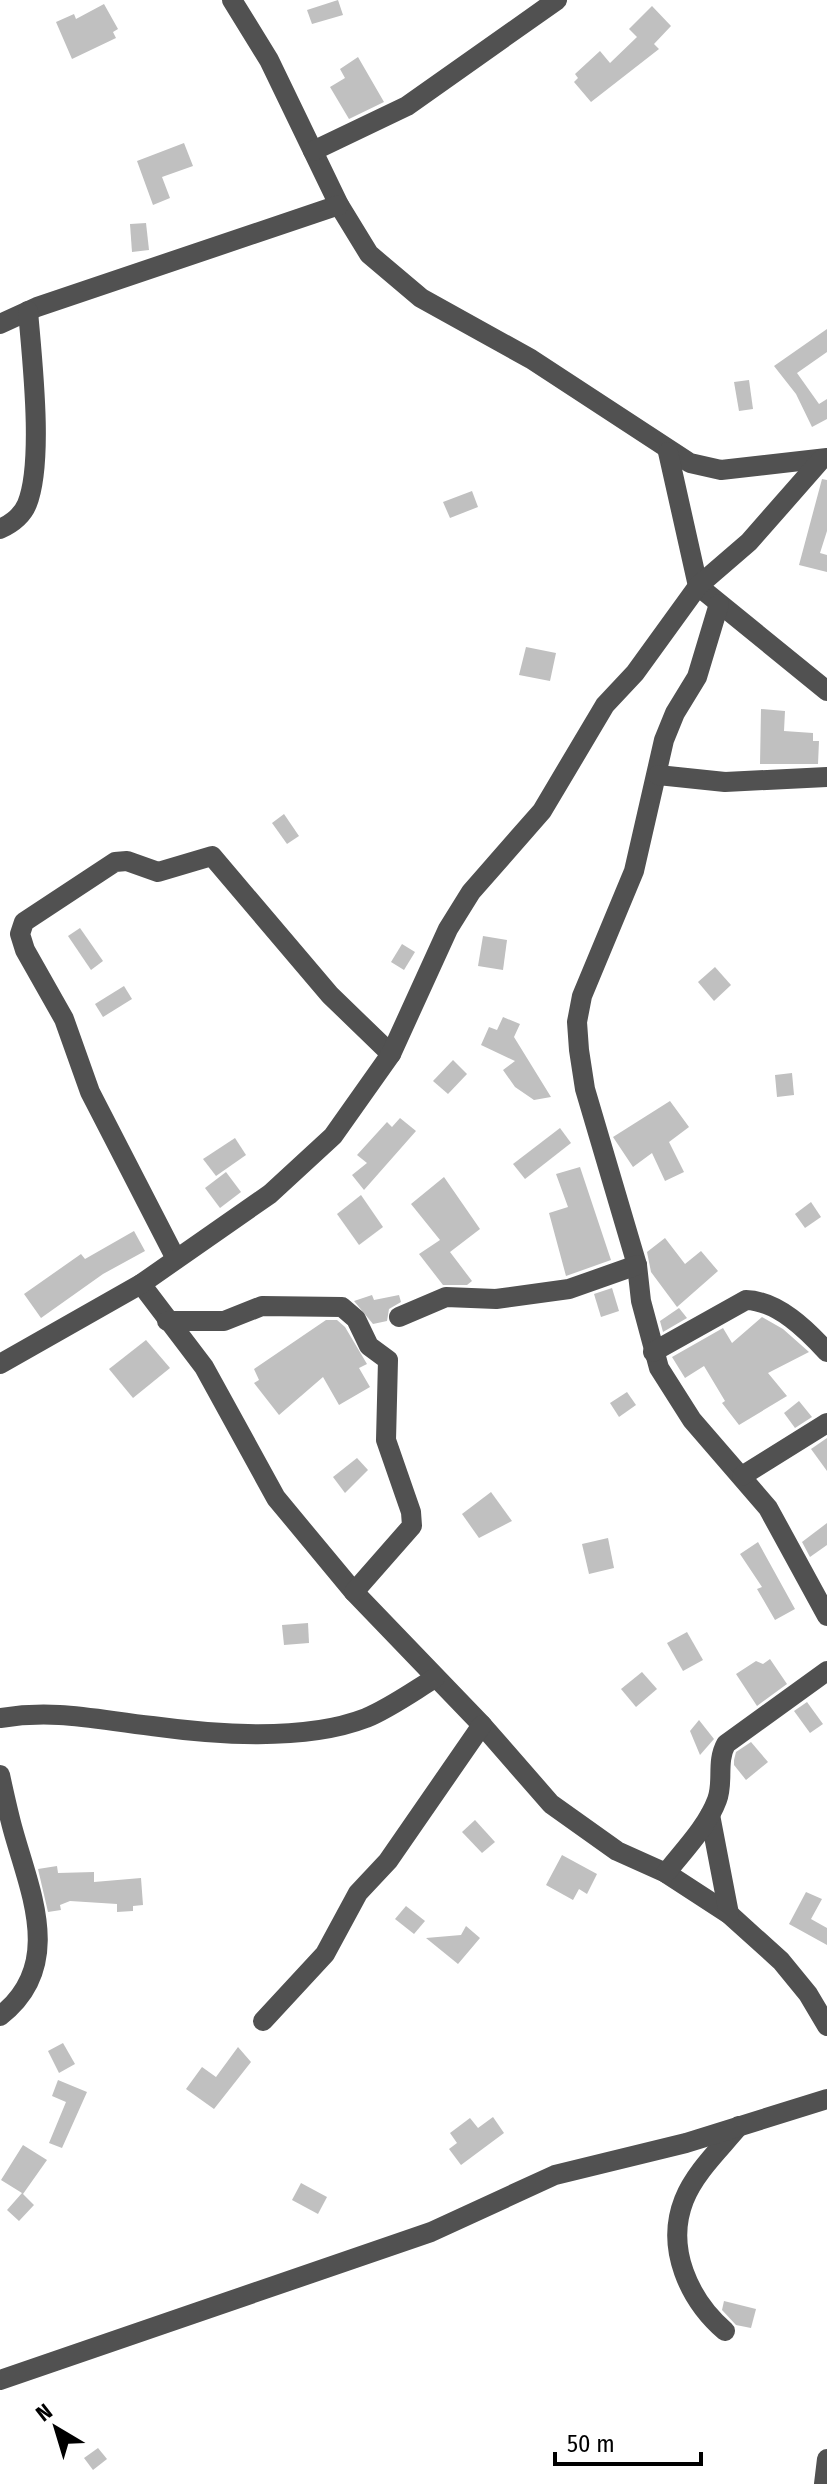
<svg xmlns="http://www.w3.org/2000/svg" width="827" height="2484" viewBox="0 0 827 2484" font-family="'Fira Sans Condensed',sans-serif">
	<style>
		.building { fill: #c0c0c0 }
		.lines { fill: none; stroke-linecap: round; stroke-linejoin: round }
		.minor { stroke: #515151; stroke-width: 20 }
	</style>
	<rect width="100%" height="100%" fill="#fff"/>
	<!-- building -->
	<g class="building">
		<path d="M338,0L343,15L312,24L307,10Z"/>
		<path d="M104,4L118,29L113,32L116,38L72,59L56,22L74,14L76,19Z"/>
		<path d="M652,6L671,26L654,44L659,49L591,102L574,82L578,78L575,74L600,51L610,63L637,37L629,29Z"/>
		<path d="M358,57L384,102L349,119L330,87L345,78L340,69Z"/>
		<path d="M184,143L193,166L162,177L170,198L153,205L137,161Z"/>
		<path d="M146,223L149,250L132,252L130,224Z"/>
		<path d="M827,329V352L797,373L819,404L827,399V419L812,427L796,394L774,366Z"/>
		<path d="M749,380L753,409L739,411L734,382Z"/>
		<path d="M822,479L827,480V531L820,553L827,555V572L799,565Z"/>
		<path d="M472,491L478,507L450,518L443,502Z"/>
		<path d="M526,647L556,653L550,681L519,675Z"/>
		<path d="M761,709L785,711L784,731L813,733V741H819L818,764H760Z"/>
		<path d="M284,814L299,836L287,844L272,823Z"/>
		<path d="M80,928L103,961L91,970L68,936Z"/>
		<path d="M483,936L507,940L503,970L478,966Z"/>
		<path d="M402,944L415,952L404,970L391,962Z"/>
		<path d="M715,967L731,985L714,1001L698,982Z"/>
		<path d="M124,986L132,999L103,1017L95,1004Z"/>
		<path d="M503,1017L520,1024L514,1037L551,1097L534,1100L515,1087L503,1070L515,1061L481,1045L489,1027L497,1030Z"/>
		<path d="M453,1060L467,1074L448,1094L433,1081Z"/>
		<path d="M792,1073L794,1095L777,1097L775,1075Z"/>
		<path d="M670,1101L689,1127L669,1142L684,1172L665,1181L652,1153L633,1167L613,1137Z"/>
		<path d="M400,1118L416,1131L364,1190L352,1175L367,1163L357,1155L387,1122L392,1127Z"/>
		<path d="M560,1128L571,1143L525,1179L513,1164Z"/>
		<path d="M235,1138L246,1155L216,1176L203,1159Z"/>
		<path d="M580,1167L611,1260L566,1276L549,1213L568,1207L556,1174Z"/>
		<path d="M226,1172L241,1192L220,1208L205,1188Z"/>
		<path d="M444,1177L480,1229L450,1252L472,1281L467,1285H443L419,1254L440,1240L411,1204Z"/>
		<path d="M361,1195L383,1227L359,1245L337,1214Z"/>
		<path d="M811,1202L821,1217L805,1228L795,1214Z"/>
		<path d="M134,1231L145,1251L103,1274L41,1318L24,1294L81,1254L85,1259Z"/>
		<path d="M665,1238L685,1264L701,1251L718,1271L677,1307L651,1272L647,1252Z"/>
		<path d="M612,1288L619,1311L601,1317L594,1294Z"/>
		<path d="M372,1295L374,1300L399,1295L401,1302L389,1309L387,1321L373,1324L354,1301Z"/>
		<path d="M679,1308L687,1318L663,1332L660,1321Z"/>
		<path d="M762,1317L783,1329L809,1352L768,1373L787,1396L739,1425L722,1403L725,1401L704,1366L685,1378L672,1357L723,1328L732,1343Z"/>
		<path d="M326,1320H337L345,1327L367,1364L359,1368L370,1387L339,1405L323,1377L279,1415L254,1383L259,1380L254,1369Z"/>
		<path d="M146,1340L170,1368L133,1398L109,1369Z"/>
		<path d="M627,1392L636,1405L619,1417L610,1403Z"/>
		<path d="M799,1401L812,1417L795,1428L784,1413Z"/>
		<path d="M827,1438V1471L811,1449Z"/>
		<path d="M357,1458L368,1470L345,1493L333,1477Z"/>
		<path d="M491,1492L512,1521L479,1538L462,1514Z"/>
		<path d="M827,1523V1545L810,1557L802,1542Z"/>
		<path d="M608,1538L614,1568L589,1574L582,1544Z"/>
		<path d="M758,1542L795,1609L775,1620L757,1589L762,1587L740,1554Z"/>
		<path d="M308,1623L309,1643L284,1645L282,1625Z"/>
		<path d="M687,1632L703,1660L683,1671L667,1643Z"/>
		<path d="M770,1659L787,1684L757,1706L736,1674L756,1661L763,1664Z"/>
		<path d="M642,1672L657,1689L636,1707L621,1689Z"/>
		<path d="M807,1702L823,1724L810,1733L794,1711Z"/>
		<path d="M699,1720L714,1739L700,1755L690,1731Z"/>
		<path d="M751,1742L768,1762L746,1780L734,1765V1760L736,1752Z"/>
		<path d="M475,1820L495,1842L482,1853L462,1832Z"/>
		<path d="M562,1855L597,1874L587,1894L579,1889L573,1900L546,1885Z"/>
		<path d="M57,1866L58,1873L94,1872V1882L141,1878L143,1905L133,1906V1911L117,1912V1904L70,1901L60,1905L61,1910L48,1912L38,1869Z"/>
		<path d="M806,1892L822,1899L811,1919L827,1928V1945L789,1924Z"/>
		<path d="M406,1906L425,1921L414,1934L395,1919Z"/>
		<path d="M466,1926L480,1938L458,1964L426,1938L461,1935Z"/>
		<path d="M63,2043L75,2064L59,2073L48,2051Z"/>
		<path d="M238,2047L251,2062L214,2109L186,2089L202,2067L216,2077Z"/>
		<path d="M58,2080L87,2092L62,2148L49,2143L66,2102L52,2096Z"/>
		<path d="M493,2117L504,2133L461,2165L449,2149L457,2143L450,2133L470,2118L478,2128Z"/>
		<path d="M23,2145L47,2160L23,2194L34,2205L19,2221L7,2210L22,2193L1,2180Z"/>
		<path d="M301,2183L327,2197L318,2214L292,2200Z"/>
		<path d="M724,2301L756,2309L751,2328L736,2325L722,2310Z"/>
		<path d="M98,2448L107,2459L93,2470L84,2458Z"/>
	</g>
	<g class="lines">
		<!-- minor -->
		<g class="minor">
			<path d="M232,0L269,60L339,205L369,254L421,298L531,359L690,463L721,470L827,458"/>
			<path d="M313,151L407,106L557,0"/>
			<path d="M0,324L37,307L339,205"/>
			<path d="M668,452L698,586L827,691"/>
			<path d="M0,529C11,524 22,516 27,504C44,462 32,359 28,311"/>
			<path d="M719,604L697,677L675,713L664,740L634,871L582,996L577,1022L579,1050L585,1089L637,1265L641,1301L659,1368L692,1420L768,1508L827,1616"/>
			<path d="M658,775L725,782L827,777"/>
			<path d="M176,1259L90,1092L64,1019L25,950L20,934L24,922L115,862L127,861L158,872L212,856L330,995L391,1054"/>
			<path d="M141,1284L204,1367L276,1498L354,1592L482,1725L551,1804L617,1851L666,1873L729,1914L781,1961L808,1994L827,2026"/>
			<path d="M399,1317L446,1297L496,1299L569,1289L637,1265"/>
			<path d="M167,1321H224L262,1306L342,1307L356,1319L369,1346L388,1360L386,1440L411,1512L412,1526L354,1592"/>
			<path d="M653,1352L746,1300C778,1301 807,1330 827,1352"/>
			<path d="M0,1364L141,1284L270,1194L333,1136L391,1054L448,929L471,892L542,811L605,705L635,673L698,586L749,542L821,460"/>
			<path d="M742,1476L827,1423"/>
			<path d="M0,1718C57,1709 97,1720 152,1726C217,1735 304,1742 366,1718C390,1708 412,1692 435,1678"/>
			<path d="M0,1775C4,1793 8,1812 13,1830C30,1892 65,1966 0,2016"/>
			<path d="M710,1815L729,1914"/>
			<path d="M666,1873C683,1851 707,1827 717,1800C724,1782 716,1762 726,1744L827,1671"/>
			<path d="M263,2021L325,1954L358,1893L388,1861L482,1725"/>
			<path d="M725,2331C689,2300 665,2248 684,2200C695,2172 721,2148 739,2126"/>
			<path d="M0,2380L431,2232L555,2175L686,2143L827,2099"/>
			<path d="M824,2484L827,2459"/>
		</g>
	</g>
	<!-- north arrow -->
	<g transform="translate(56 2428) rotate(322)" stroke="#ffffff" stroke-width="6" paint-order="stroke">
	<path d="M0-6L14 30L0 20L-14 30Z" fill="#000000"/>
	<text y="-12" font-size="22" font-weight="bold" text-anchor="middle" fill="#000000">N</text>
	</g>
	<!-- scale -->
	<path d="M555 2452v12h146v-12" fill="none" stroke="#000000" stroke-width="4"/>
	<text x="567" y="2452" font-size="24" fill="#000000" stroke="#ffffff" stroke-width="6" paint-order="stroke">50 m</text>
</svg>
